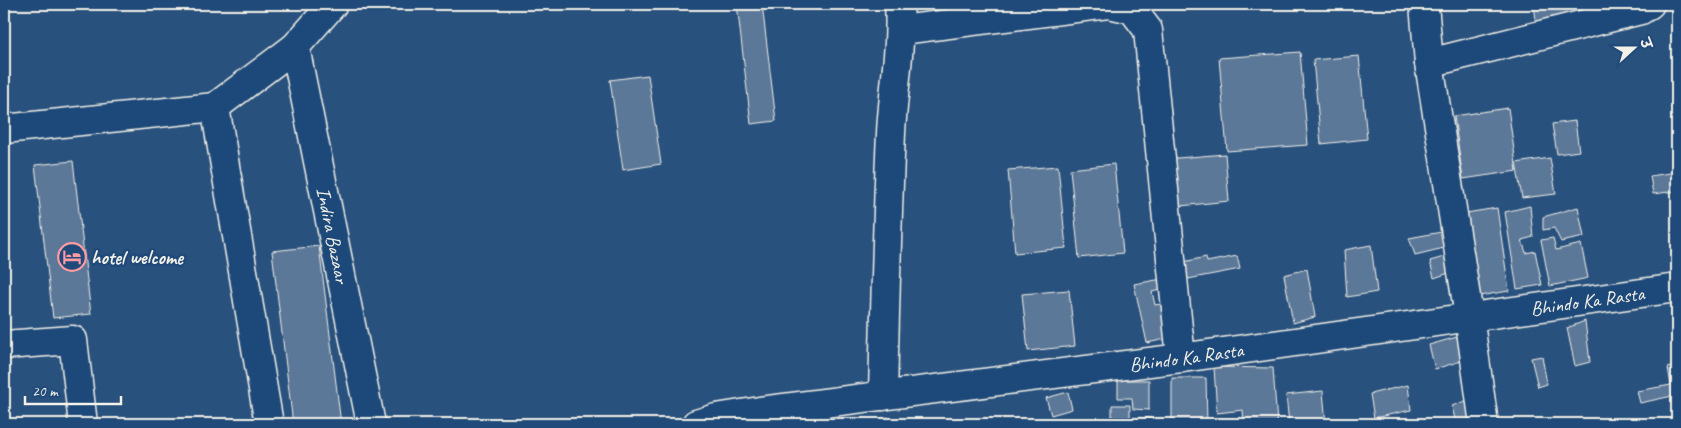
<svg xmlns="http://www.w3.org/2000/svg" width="1681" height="428" viewBox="0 0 1681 428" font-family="Caveat,'Playpen Sans Deva',sans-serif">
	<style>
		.building { fill: #5b7899; stroke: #f4f1e8 }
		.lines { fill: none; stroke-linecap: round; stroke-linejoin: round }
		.street-casing { stroke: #f4f1e8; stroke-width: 31 }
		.secondary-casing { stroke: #f4f1e8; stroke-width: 31 }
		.street { stroke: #1f4a7a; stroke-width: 28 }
		.secondary { stroke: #1f4a7a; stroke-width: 28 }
		.labels { text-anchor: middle; stroke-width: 5; stroke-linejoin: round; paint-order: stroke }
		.street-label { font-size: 20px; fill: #f4f1e8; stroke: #1f4a7a }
		.poi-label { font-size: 20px; font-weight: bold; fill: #f4f1e8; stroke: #1f4a7a; text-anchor: start }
	</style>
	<rect width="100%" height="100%" fill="#28517e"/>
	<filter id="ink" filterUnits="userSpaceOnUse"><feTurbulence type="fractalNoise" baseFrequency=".02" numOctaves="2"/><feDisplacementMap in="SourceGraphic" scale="10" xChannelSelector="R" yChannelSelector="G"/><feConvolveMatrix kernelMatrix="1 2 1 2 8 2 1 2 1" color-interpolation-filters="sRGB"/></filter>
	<g filter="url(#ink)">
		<!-- building -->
		<g class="building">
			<path d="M737,4H762L776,121L751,124Z"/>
			<path d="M1534,4H1631L1632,11L1536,21Z"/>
			<path d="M1300,52L1308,145L1227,151L1219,58Z"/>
			<path d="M1359,56L1367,139L1321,144L1313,60Z"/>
			<path d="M648,75L661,164L623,170L610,80Z"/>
			<path d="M1508,108L1517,171L1463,179L1454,116Z"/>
			<path d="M1575,121L1579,151L1557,154L1552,124Z"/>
			<path d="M1225,154L1229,201L1170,207L1166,159Z"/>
			<path d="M1550,158L1556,194L1522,198L1516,163Z"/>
			<path d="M73,161L91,314L53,318L35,165Z"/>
			<path d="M1114,164L1123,253L1079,258L1070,169Z"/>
			<path d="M1058,166L1066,248L1015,253L1008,170Z"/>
			<path d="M1677,172V191L1653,194L1650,176Z"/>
			<path d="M1530,206L1533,237L1522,240L1526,253L1535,251L1542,285L1517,289L1505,212Z"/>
			<path d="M1578,207L1584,237L1561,242L1554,228L1543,230V217Z"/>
			<path d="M1497,208L1509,291L1473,297L1460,214Z"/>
			<path d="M1447,231L1452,246L1415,255L1409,238Z"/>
			<path d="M1553,238L1556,250L1581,244L1588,278L1550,286L1541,240Z"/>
			<path d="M1371,245L1377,292L1347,297L1344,250Z"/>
			<path d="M319,246L341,424H293L272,251Z"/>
			<path d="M1451,255L1455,271L1434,278L1430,261Z"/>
			<path d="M1237,256L1240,269L1183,280L1179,263L1206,257L1207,262Z"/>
			<path d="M1307,269L1315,317L1293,323L1284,275Z"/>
			<path d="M1162,279L1164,289L1152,292L1155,305L1167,303L1175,337L1147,343L1134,284Z"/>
			<path d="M1069,290L1075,346L1028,351L1022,294Z"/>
			<path d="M1585,321L1590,362L1575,366L1567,328Z"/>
			<path d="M1464,335L1471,358L1435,369L1429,345Z"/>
			<path d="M1542,356L1547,384L1538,387L1531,358Z"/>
			<path d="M1675,365L1677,376V395L1640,403L1637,391L1671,385L1668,368Z"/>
			<path d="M1214,367L1273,368L1277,424H1244L1243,410L1217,413Z"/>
			<path d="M1172,378H1206L1207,424H1172Z"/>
			<path d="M1118,380H1149V410L1133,409L1132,398H1118Z"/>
			<path d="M1408,385L1411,410L1374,418L1370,394Z"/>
			<path d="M1323,391L1326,424H1289L1286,395Z"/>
			<path d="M1068,392L1072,409L1051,415L1046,398Z"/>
			<path d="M1468,400L1475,421L1456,424L1452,406Z"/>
			<path d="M1112,405H1130V418H1150V424H1112Z"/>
			<path d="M888,417L890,424H873L872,422Z"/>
		</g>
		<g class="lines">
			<defs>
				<g id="street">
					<path d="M1109,4L1132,9L1148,30L1181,358"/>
					<path d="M1424,4L1429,63L1469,316L1484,424"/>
					<path d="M901,30L1108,4"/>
					<path id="s1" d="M295,47L371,424"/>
					<path d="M1429,63L1641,10L1650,4"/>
					<path d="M215,107L269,424"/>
					<path d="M4,129L215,107L295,47L333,4"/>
					<path d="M883,396C885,308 887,221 891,133C893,90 902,47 899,4"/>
					<path id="s2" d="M696,424L716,418L760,411L1181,358L1677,288"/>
				</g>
				<path id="secondary" d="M4,345L73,340L83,424"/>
			</defs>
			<!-- street casing -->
			<use href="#street" class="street-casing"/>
			<!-- secondary casing -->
			<use href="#secondary" class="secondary-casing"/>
			<!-- street -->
			<use href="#street" class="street"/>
			<!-- secondary -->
			<use href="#secondary" class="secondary"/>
		</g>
	</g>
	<!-- icons -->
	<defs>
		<symbol id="hotel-ring" viewBox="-11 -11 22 22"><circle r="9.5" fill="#1f4a7a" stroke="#ff9aa2" stroke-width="1.5"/><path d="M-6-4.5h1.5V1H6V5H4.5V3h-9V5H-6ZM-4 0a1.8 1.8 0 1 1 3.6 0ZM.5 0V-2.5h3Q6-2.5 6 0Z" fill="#ff9aa2"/></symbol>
	</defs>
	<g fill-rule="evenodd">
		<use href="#hotel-ring" x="56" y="241" width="32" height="32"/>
	</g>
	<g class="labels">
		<!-- street labels -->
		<g class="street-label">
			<text dy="7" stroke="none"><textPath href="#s1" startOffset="192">Indira Bazaar</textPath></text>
			<text dy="7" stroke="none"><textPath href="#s2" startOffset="900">Bhindo Ka Rasta</textPath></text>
			<text dy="7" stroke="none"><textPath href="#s2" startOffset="495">Bhindo Ka Rasta</textPath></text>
		</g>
		<!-- poi labels -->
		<g class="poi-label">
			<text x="91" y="264">hotel welcome</text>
		</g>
	</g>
	<!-- margin -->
	<rect width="1681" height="428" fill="none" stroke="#1f4a7a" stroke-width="20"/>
	<rect x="10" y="10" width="1661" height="408" fill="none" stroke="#f4f1e8" stroke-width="2" filter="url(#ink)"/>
	<!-- north arrow -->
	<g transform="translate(1634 48) rotate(69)" stroke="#1f4a7a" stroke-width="4" paint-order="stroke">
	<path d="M0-4L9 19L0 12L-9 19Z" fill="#f4f1e8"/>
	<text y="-8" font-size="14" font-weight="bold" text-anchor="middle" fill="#f4f1e8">उ</text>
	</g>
	<!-- scale -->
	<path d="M25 396v8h96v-8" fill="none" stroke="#f4f1e8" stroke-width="2.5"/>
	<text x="32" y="396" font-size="15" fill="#f4f1e8" stroke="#1f4a7a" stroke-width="4" paint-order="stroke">20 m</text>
</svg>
